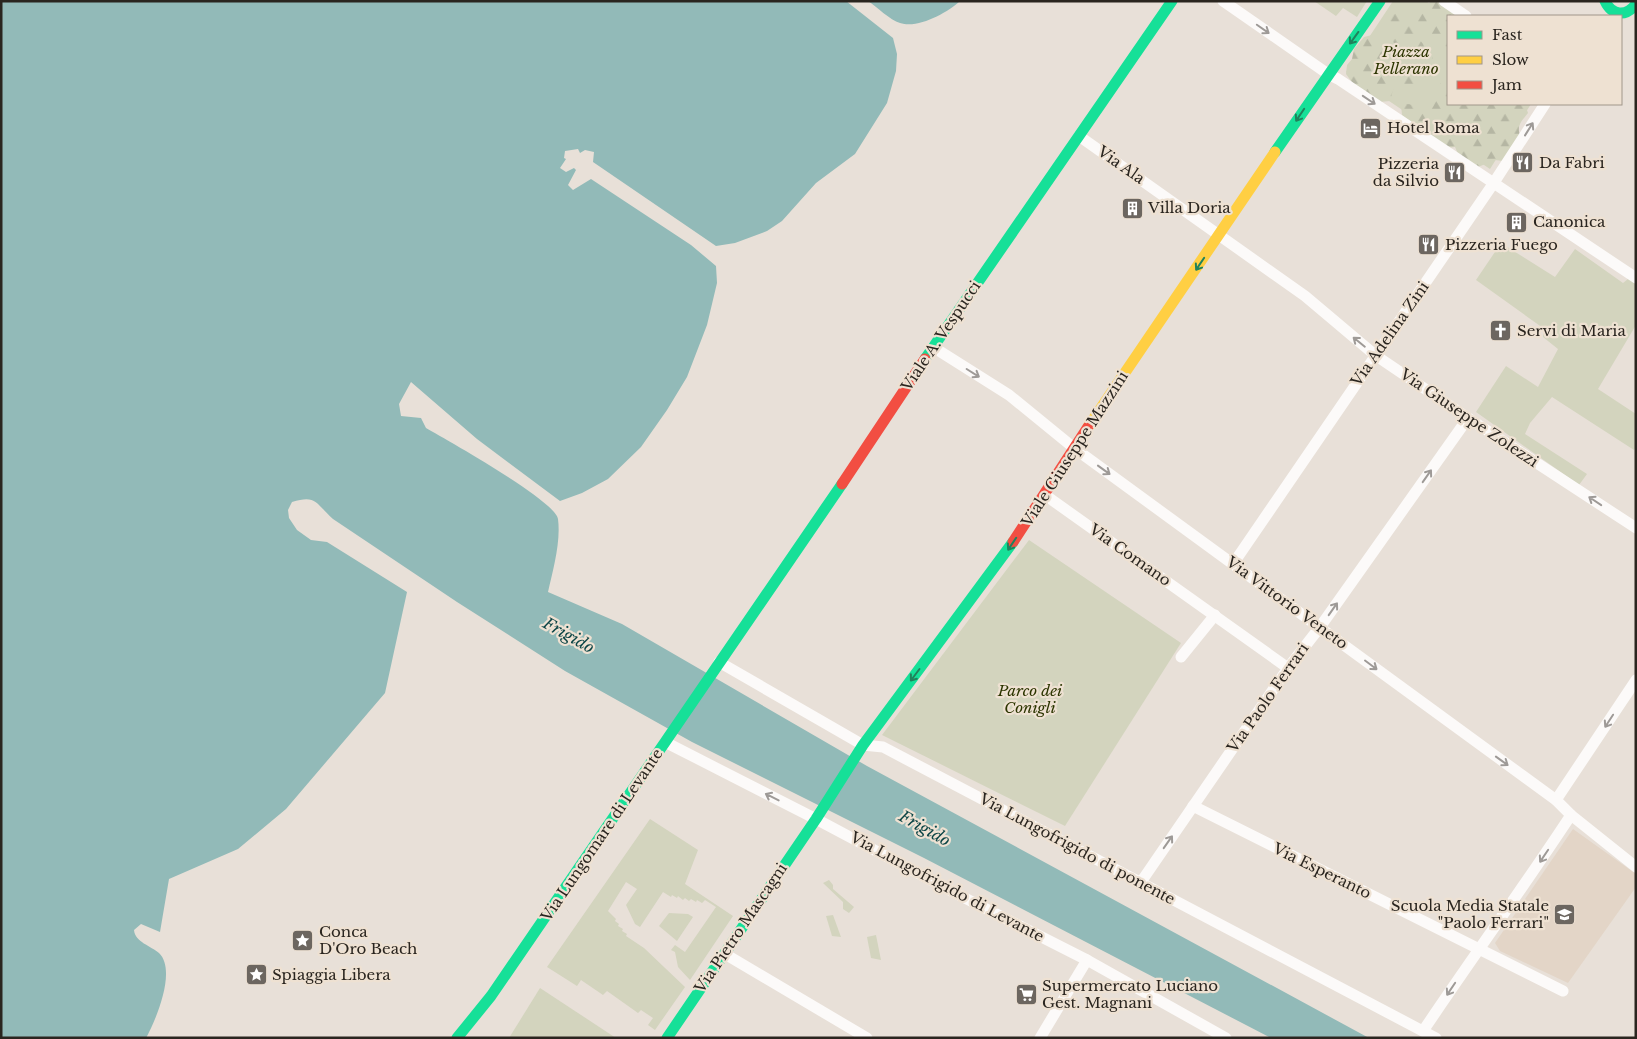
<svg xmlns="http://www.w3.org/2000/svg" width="1637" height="1039" viewBox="0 0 1637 1039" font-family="'Libre Baskerville',serif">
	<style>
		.built { fill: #e3d5c7 }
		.green { fill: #d3d4be }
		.forest { fill: url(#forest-firs) }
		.water { fill: #92bab8 }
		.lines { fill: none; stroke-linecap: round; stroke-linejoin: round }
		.street { stroke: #fcfaf9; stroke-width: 11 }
		.fast { stroke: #16e098; stroke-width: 11 }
		.slow { stroke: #ffcf43; stroke-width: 11 }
		.jam { stroke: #f24e42; stroke-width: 11 }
		.oneway { stroke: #9e9a97 }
		.oneway2 { stroke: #20825c }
		.labels { text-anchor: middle; stroke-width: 4.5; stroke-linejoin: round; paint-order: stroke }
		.park-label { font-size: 15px; font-style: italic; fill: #2c3500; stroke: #eee1d2 }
		.poi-label { font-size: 15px; fill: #2a251f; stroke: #eee1d2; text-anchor: start }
		.street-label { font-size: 15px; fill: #2a251f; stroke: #eee1d2 }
		.water-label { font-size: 16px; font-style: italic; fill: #0a4445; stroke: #eee1d2 }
	</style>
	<defs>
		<pattern id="forest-firs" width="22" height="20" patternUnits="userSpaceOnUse" patternTransform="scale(1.25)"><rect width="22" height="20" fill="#d3d4be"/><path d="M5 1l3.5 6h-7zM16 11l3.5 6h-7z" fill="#b5b6a3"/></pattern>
	</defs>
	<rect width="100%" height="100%" fill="#e8e0d8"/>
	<!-- built -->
	<path class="built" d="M1573,829L1636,874V887L1568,983L1500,951L1495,943Z"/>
	<!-- green -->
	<g class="green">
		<path d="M1314,1H1367L1357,17L1343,8L1336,16Z"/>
		<path d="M1393,1H1426L1448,17V104H1531L1490,169L1346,72Z"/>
		<path d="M1501,243L1555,277L1575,249L1623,283L1628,279L1636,283V325L1598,389L1636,414V447L1634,450L1552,397L1530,423L1525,434L1587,474L1579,485L1476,412L1506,366L1538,387L1558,349L1543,337V328L1476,280Z"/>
		<path d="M1029,540L1181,643L1065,826L882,735Z"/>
		<path d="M650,819L698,850L685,884L733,916L690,980L678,967L675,952L671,950L675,945L685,952L716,907L705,900L702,903L697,900L696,902L691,899L689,901L685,898L683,900L678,896L677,898L672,895L671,897L663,892L640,927L635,924L626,905L637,889L626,882L608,911L616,919L615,921L619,924L618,926L623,929L622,931L627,934L626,936L644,948L685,987L655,1030L648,1025L653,1018L641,1010L638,1013L607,991L603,995L581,980L577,986L547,967Z"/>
		<path d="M829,880L833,885V889L854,907L849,913L843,909V902L823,883Z"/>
		<path d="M669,913L688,914L693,917L677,941L659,926Z"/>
		<path d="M833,915L841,937L832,936L826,916Z"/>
		<path d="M876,935L881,960L871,958L867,937Z"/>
		<path d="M540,988L616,1038H509Z"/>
	</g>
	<!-- forest -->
	<g class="forest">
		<path d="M1431,1H1438L1444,7L1465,16H1448V51L1444,46L1432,44L1427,36L1420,32L1416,35L1423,44L1425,49L1414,50L1407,54C1398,52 1384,31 1386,22C1386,18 1389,15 1391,12L1420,13Z"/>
		<path d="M1372,35C1381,40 1391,41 1396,50L1393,57L1395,62L1413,64L1426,52L1431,51L1433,54L1432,61L1422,66L1427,75V81L1420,85L1417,92L1407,96L1395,88L1393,90L1390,101L1379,102L1354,85L1346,74L1347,65L1352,59L1354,49L1364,37Z"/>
		<path d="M1448,72V104H1525L1528,113C1523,120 1516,125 1520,135L1503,161L1495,160L1478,167L1458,154L1455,147L1446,148L1402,115L1401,105C1413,101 1422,112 1433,107L1435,92Z"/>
	</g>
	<!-- water -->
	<g class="water">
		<path d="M1,1H846L893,38L897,54L896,71L887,103L855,154L816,183L782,221L767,231L735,243L716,246L593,162L594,152L585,150L580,153L578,149L565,151L564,158L566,159L560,168L566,172L574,168L576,170L568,185L573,190L591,179L691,245L716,266L717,283L707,325L687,377L667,410L641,447L608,479L582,493L560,501L477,439L411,382L399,404L401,416L421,418L426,428C447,440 556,501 558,519C561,542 553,570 548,592L622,624L867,766L1369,1038H1271L924,858L692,742L565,671L457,602L333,519C316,504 317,494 292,502L288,510L289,518L297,530L311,540L327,542L407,592L385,693L286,809L238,849L169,879L160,932L141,924L134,930C135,942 151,946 159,953C177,970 156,1020 146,1038H1Z"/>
		<path d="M868,1H960C947,13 918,29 900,23C890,20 877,7 868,1Z"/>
	</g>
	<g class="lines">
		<!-- street -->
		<g class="street">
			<path d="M1223,1L1328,74L1338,79L1636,278"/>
			<path d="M1444,1L1466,16"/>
			<path d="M1079,136L1305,296L1375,355L1468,418L1636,528"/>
			<path d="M933,347L1009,395L1074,448L1556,800L1571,815L1636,867"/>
			<path d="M1045,495L1288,668"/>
			<path d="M1233,564L1493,184L1545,104"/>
			<path d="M1181,657L1215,615"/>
			<path d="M719,662L863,745L883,747L1436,1038"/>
			<path d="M665,742L816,819L955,893L1087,960L1226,1038"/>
			<path d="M1556,800L1636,680"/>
			<path d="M1193,806L1563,991"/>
			<path d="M1141,882L1288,668L1320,627L1468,418"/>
			<path d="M725,954L867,1038"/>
			<path d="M1423,1031C1472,958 1523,888 1571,815"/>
			<path d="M1040,1038L1087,960"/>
		</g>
		<!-- fast -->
		<g class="fast">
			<path d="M1605,1C1612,16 1626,17 1636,4"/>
			<path d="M1275,152L1380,1"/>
			<path d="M925,359L1172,1"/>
			<path d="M457,1038L491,996L842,484"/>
			<path d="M667,1038L816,819L863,745L1013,542"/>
		</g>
		<!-- slow -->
		<path class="slow" d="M1088,427L1275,152"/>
		<!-- jam -->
		<g class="jam">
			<path d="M842,484L925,359"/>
			<path d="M1013,542L1088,427"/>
		</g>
	</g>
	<!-- one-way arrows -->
	<defs><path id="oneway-shaft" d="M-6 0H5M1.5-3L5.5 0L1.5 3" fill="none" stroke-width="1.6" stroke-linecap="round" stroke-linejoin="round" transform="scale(1.25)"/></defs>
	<g class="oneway">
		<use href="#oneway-shaft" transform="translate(1263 29) rotate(35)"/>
		<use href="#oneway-shaft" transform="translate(1369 100) rotate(34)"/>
		<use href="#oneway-shaft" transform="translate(1529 129) rotate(-58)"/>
		<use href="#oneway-shaft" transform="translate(1359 342) rotate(-141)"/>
		<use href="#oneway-shaft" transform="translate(973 373) rotate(32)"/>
		<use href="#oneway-shaft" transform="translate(1104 470) rotate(36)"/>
		<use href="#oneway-shaft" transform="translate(1427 476) rotate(-55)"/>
		<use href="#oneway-shaft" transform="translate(1595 501) rotate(-146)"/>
		<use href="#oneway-shaft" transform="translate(1333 609) rotate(-55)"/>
		<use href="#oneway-shaft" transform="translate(1371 665) rotate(37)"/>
		<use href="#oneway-shaft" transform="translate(1609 721) rotate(123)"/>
		<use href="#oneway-shaft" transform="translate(1502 761) rotate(36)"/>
		<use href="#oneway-shaft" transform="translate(772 797) rotate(-153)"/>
		<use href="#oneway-shaft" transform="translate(1168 842) rotate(-55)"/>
		<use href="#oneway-shaft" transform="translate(1544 856) rotate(124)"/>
		<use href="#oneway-shaft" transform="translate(1451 989) rotate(124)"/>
	</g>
	<g class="oneway2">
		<use href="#oneway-shaft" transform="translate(1354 38) rotate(126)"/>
		<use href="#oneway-shaft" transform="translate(1300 115) rotate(124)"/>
		<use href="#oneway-shaft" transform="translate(1200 264) rotate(124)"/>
		<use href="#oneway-shaft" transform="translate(1012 544) rotate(124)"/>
		<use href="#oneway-shaft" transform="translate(915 675) rotate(127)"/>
	</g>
	<!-- icons -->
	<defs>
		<symbol id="hotel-square" viewBox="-11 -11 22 22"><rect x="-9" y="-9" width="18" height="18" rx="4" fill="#6c6660" stroke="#eee1d2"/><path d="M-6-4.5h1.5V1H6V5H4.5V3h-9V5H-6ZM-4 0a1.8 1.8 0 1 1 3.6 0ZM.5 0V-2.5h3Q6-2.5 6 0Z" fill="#fff"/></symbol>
		<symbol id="restaurant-square" viewBox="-11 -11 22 22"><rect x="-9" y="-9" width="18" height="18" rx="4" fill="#6c6660" stroke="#eee1d2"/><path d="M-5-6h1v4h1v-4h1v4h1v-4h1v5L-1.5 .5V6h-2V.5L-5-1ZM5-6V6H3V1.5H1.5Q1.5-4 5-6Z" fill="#fff"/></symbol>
		<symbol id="building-square" viewBox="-11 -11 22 22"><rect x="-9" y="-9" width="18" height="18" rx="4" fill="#6c6660" stroke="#eee1d2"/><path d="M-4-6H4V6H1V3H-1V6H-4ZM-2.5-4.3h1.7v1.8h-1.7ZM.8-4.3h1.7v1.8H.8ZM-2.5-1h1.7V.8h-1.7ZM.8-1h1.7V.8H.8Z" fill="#fff"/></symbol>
		<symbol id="church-square" viewBox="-11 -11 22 22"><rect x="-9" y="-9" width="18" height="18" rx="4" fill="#6c6660" stroke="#eee1d2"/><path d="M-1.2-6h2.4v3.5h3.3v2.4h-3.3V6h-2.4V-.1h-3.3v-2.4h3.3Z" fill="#fff"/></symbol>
		<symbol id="school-square" viewBox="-11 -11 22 22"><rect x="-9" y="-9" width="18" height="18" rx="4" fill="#6c6660" stroke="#eee1d2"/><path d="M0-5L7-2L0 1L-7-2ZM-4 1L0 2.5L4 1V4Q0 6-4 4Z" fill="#fff"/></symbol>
		<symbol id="sight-square" viewBox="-11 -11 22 22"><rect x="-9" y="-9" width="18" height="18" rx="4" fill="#6c6660" stroke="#eee1d2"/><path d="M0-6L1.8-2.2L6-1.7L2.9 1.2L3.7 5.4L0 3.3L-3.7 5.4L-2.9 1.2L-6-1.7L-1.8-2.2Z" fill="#fff"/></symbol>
		<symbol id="supermarket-square" viewBox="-11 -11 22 22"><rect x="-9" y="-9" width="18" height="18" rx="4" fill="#6c6660" stroke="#eee1d2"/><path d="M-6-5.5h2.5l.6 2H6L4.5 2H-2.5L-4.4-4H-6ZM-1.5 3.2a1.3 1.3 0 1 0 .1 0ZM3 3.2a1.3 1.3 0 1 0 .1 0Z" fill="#fff"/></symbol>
	</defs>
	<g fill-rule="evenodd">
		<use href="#hotel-square" x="1358" y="116" width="25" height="25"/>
		<use href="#restaurant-square" x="1510" y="150" width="25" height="25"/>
		<use href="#restaurant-square" x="1442" y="160" width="25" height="25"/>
		<use href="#building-square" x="1120" y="196" width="25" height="25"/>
		<use href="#building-square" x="1504" y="210" width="25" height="25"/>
		<use href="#restaurant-square" x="1416" y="232" width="25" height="25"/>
		<use href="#church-square" x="1488" y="318" width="25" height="25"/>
		<use href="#school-square" x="1552" y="902" width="25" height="25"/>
		<use href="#sight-square" x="290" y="928" width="25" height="25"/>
		<use href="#sight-square" x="244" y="962" width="25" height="25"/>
		<use href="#supermarket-square" x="1014" y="982" width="25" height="25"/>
	</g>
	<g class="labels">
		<!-- park labels -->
		<g class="park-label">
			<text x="1406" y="57">Piazza<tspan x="1406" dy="17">Pellerano</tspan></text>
			<text x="1030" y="696">Parco dei<tspan x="1030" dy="17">Conigli</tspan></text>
		</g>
		<!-- poi labels -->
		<g class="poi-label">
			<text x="1387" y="133">Hotel Roma</text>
			<text x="1539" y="168">Da Fabri</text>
			<text x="1439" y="169" text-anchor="end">Pizzeria<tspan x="1439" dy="17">da Silvio</tspan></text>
			<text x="1148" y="213">Villa Doria</text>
			<text x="1533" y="227">Canonica</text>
			<text x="1445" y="250">Pizzeria Fuego</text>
			<text x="1517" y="336">Servi di Maria</text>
			<text x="1549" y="911" text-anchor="end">Scuola Media Statale<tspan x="1549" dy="17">"Paolo Ferrari"</tspan></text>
			<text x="319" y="937">Conca<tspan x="319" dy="17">D'Oro Beach</tspan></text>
			<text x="272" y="980">Spiaggia Libera</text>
			<text x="1042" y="991">Supermercato Luciano<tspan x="1042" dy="17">Gest. Magnani</tspan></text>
		</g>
		<!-- street labels -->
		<g class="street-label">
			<text transform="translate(1121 165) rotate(35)" y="5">Via Ala</text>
			<text transform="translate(1390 334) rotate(-55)" y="5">Via Adelina Zini</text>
			<text transform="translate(941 336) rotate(-56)" y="5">Viale A. Vespucci</text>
			<text transform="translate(1469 418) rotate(34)" y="5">Via Giuseppe Zolezzi</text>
			<text transform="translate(1075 449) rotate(-57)" y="5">Viale Giuseppe Mazzini</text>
			<text transform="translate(1130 555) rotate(35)" y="5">Via Comano</text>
			<text transform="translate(1287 603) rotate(36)" y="5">Via Vittorio Veneto</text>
			<text transform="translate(1268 698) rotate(-55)" y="5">Via Paolo Ferrari</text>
			<text transform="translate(602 835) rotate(-56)" y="5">Via Lungomare di Levante</text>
			<text transform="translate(1077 849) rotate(28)" y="5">Via Lungofrigido di ponente</text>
			<text transform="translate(1322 871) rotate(26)" y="5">Via Esperanto</text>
			<text transform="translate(947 887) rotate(28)" y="5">Via Lungofrigido di Levante</text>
			<text transform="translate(741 928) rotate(-56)" y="5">Via Pietro Mascagni</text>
		</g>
		<!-- water labels -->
		<g class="water-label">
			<text transform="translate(569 635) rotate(29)" y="6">Frigido</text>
			<text transform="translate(925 828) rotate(29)" y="6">Frigido</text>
		</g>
	</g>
	<!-- border -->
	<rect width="1637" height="1039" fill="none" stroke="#2a251f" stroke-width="5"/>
	<!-- legend -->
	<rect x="1447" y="15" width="175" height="90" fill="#eee1d2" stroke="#a0968a"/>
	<rect x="1457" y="31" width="25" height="8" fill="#16e098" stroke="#a0968a"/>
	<text x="1492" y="40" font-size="15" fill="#2a251f">Fast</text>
	<rect x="1457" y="56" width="25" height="8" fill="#ffcf43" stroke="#a0968a"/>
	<text x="1492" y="65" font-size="15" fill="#2a251f">Slow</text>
	<rect x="1457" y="81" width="25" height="8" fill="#f24e42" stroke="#a0968a"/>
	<text x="1492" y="90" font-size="15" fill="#2a251f">Jam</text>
</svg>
